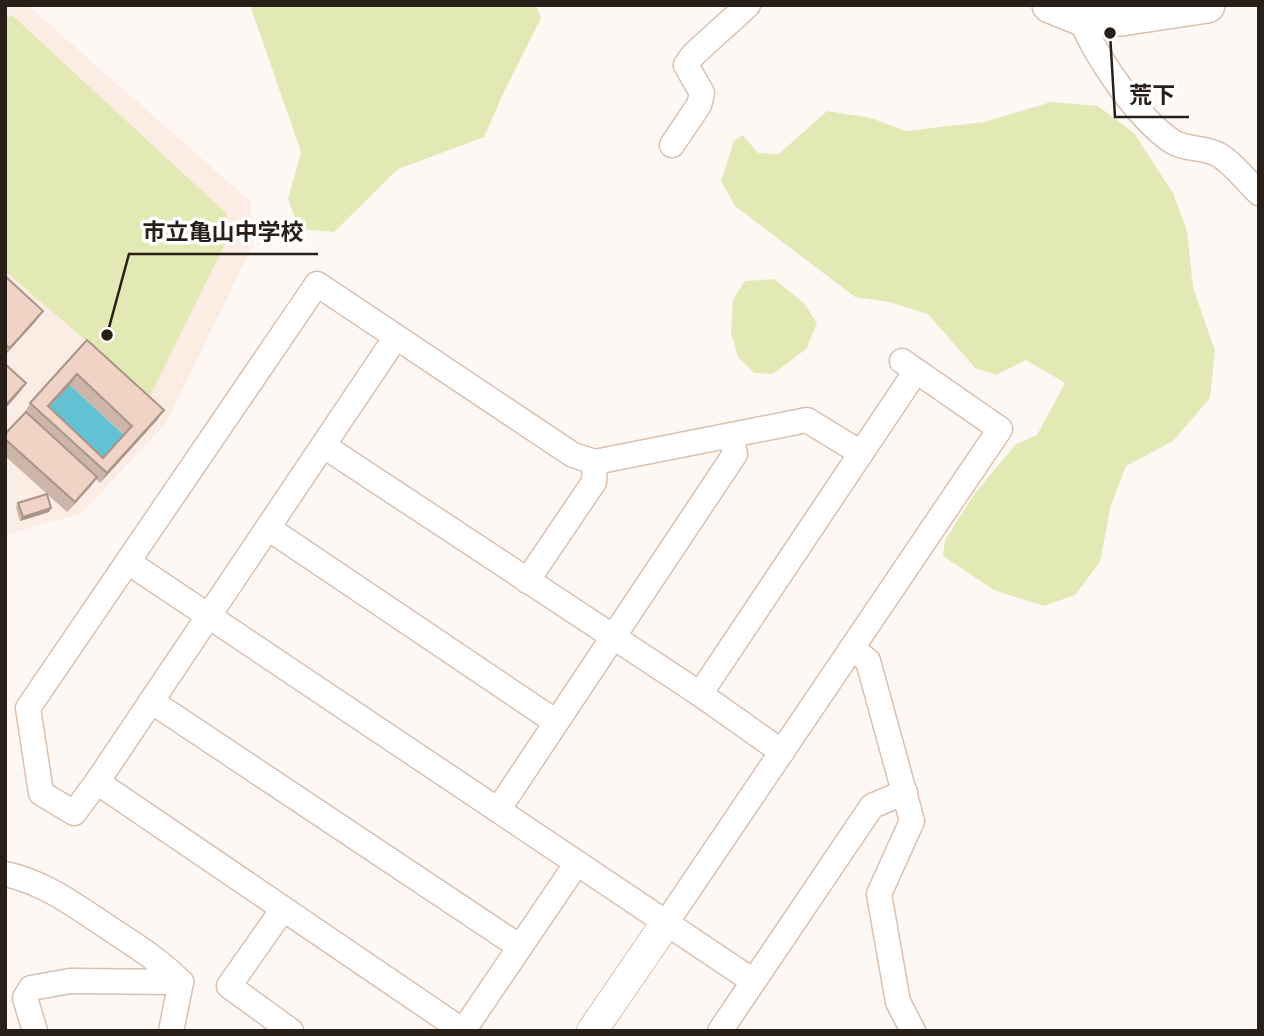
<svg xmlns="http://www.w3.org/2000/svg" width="1264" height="1036" viewBox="0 0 1264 1036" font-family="'PT Sans','Noto Sans JP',sans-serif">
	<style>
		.built { fill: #fbede4 }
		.green { fill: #e3e9b5 }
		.water { fill: #62c2d4 }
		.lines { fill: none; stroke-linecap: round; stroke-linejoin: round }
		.minor-casing { stroke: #dac0ae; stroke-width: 27 }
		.tertiary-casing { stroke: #dac0ae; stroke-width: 32 }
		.secondary-casing { stroke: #dac0ae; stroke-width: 38 }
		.minor { stroke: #fff; stroke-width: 24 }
		.tertiary { stroke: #fff; stroke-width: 30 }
		.secondary { stroke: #fff; stroke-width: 35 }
		.wall { fill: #ceb5a9; fill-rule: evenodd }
		.shaded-wall { fill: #a89489 }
		.building { fill: #f0d3c4; stroke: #a89489; stroke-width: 2; fill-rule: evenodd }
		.leader { fill: none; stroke: #281f18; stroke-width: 2.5 }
		.callout-dot { fill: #281f18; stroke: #fff; stroke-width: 2.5 }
		.callout-label { font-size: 23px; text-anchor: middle; font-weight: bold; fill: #281f18; stroke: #fff; stroke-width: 7; stroke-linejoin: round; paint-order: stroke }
	</style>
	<rect width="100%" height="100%" fill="#fef8f4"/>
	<!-- built -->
	<path class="built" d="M5,5H27L251,202L253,245L165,425L80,514L5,535Z"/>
	<!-- green -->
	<g class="green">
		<path d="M250,5H536L541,18L502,96L484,137L398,169L334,232L299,229L288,199L301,152Z"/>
		<path d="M13,16L227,214L226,242L150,396L5,271V17Z"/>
		<path d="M1051,102L1098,106L1134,133L1173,193L1187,231L1193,287L1215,351L1210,398L1173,441L1126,466L1111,505L1100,562L1075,595L1044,606L994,590L943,556L945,540L975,493L1016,444L1037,435L1065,383L1026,360L996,375L975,368L928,314L889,302L855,297L735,206L721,181L734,141L743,135L758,153L779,154L827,111L871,118L906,131L984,122Z"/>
		<path d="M774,279L804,303L817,323L806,349L773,374L754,373L738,357L731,333L733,299L745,281Z"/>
	</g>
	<!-- water -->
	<path class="water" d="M70,385L125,436L96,468L40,416Z"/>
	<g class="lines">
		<defs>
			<g id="minor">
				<path d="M1080,17C1095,56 1138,119 1173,142C1186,150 1206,147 1219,155C1234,164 1246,181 1259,193"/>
				<path d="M672,145L699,105L702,93L686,65L693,55L748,5"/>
				<path d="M396,337L97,782L74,813L41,793L28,708L317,284L573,455L595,462L807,420L861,453"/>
				<path d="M324,446L700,694L782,752"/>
				<path d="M268,528L556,722"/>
				<path d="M128,562L753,981"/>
				<path d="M527,581L594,482L595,462"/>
				<path d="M852,648L868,661L912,821L879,894L898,1002L913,1031"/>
				<path d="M700,694L916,371"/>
				<path d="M151,701L520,947"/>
				<path d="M97,782L463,1031"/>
				<path d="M498,810L735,454L731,436"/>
				<path d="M5,874C44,882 74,905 106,926C133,944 158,959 181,982L171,1031"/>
				<path d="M283,909L229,986L291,1031"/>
				<path d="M666,923L1000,429L902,361"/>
				<path d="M35,1031L25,998L31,988L70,981L181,982"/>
				<path d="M463,1031L577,863"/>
				<path d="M720,1031L872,806L905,792"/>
			</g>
			<path id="tertiary" d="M592,1031L666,923"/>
			<path id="secondary" d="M1050,5L1080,17L1121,18L1207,5"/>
		</defs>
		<!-- minor casing -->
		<use href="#minor" class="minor-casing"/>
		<!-- tertiary casing -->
		<use href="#tertiary" class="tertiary-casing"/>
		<!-- secondary casing -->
		<use href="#secondary" class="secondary-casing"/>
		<!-- minor -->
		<use href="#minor" class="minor"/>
		<!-- tertiary -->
		<use href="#tertiary" class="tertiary"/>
		<!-- secondary -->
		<use href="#secondary" class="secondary"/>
	</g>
	<!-- wall -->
	<g class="wall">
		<path d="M5,276L36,321L5,355Z"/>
		<path d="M87,340L164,410L157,420L100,483L96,479L90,487L67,512L5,456V434L24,414L30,403ZM70,385L124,435L103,458L49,407Z"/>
		<path d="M18,503L51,508L49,512L20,521L16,507Z"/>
	</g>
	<!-- shaded-wall -->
	<g class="shaded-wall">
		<path d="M43,311L36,321L5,355L10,348Z"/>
		<path d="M77,374L70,385L40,416L48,406Z"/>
		<path d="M26,383L19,393L5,409V406Z"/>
		<path d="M164,410L157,420L100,483L107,473Z"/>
		<path d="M97,477L90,487L67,512L75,502Z"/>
		<path d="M51,508L49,512L20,521L23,517Z"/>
	</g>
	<!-- building -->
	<g class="building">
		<path d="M5,276L43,311L10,348L5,344Z"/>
		<path d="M87,340L164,410L107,473L30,403ZM77,374L132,426L103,458L48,406Z"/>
		<path d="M5,364L26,383L5,406Z"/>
		<path d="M26,412L97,477L75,502L5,439V434Z"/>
		<path d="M47,494L51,508L23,517L18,503Z"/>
	</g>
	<!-- callouts -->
	<path class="leader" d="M1110 33L1115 117H1189M107 335L129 254H318"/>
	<g class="callout-dot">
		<circle cx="1110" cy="33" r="7"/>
		<circle cx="107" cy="335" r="7"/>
	</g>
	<g class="callout-label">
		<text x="1152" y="103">荒下</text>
		<text x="223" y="240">市立亀山中学校</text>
	</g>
	<!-- border -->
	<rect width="1264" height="1036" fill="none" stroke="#281f18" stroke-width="14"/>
</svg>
